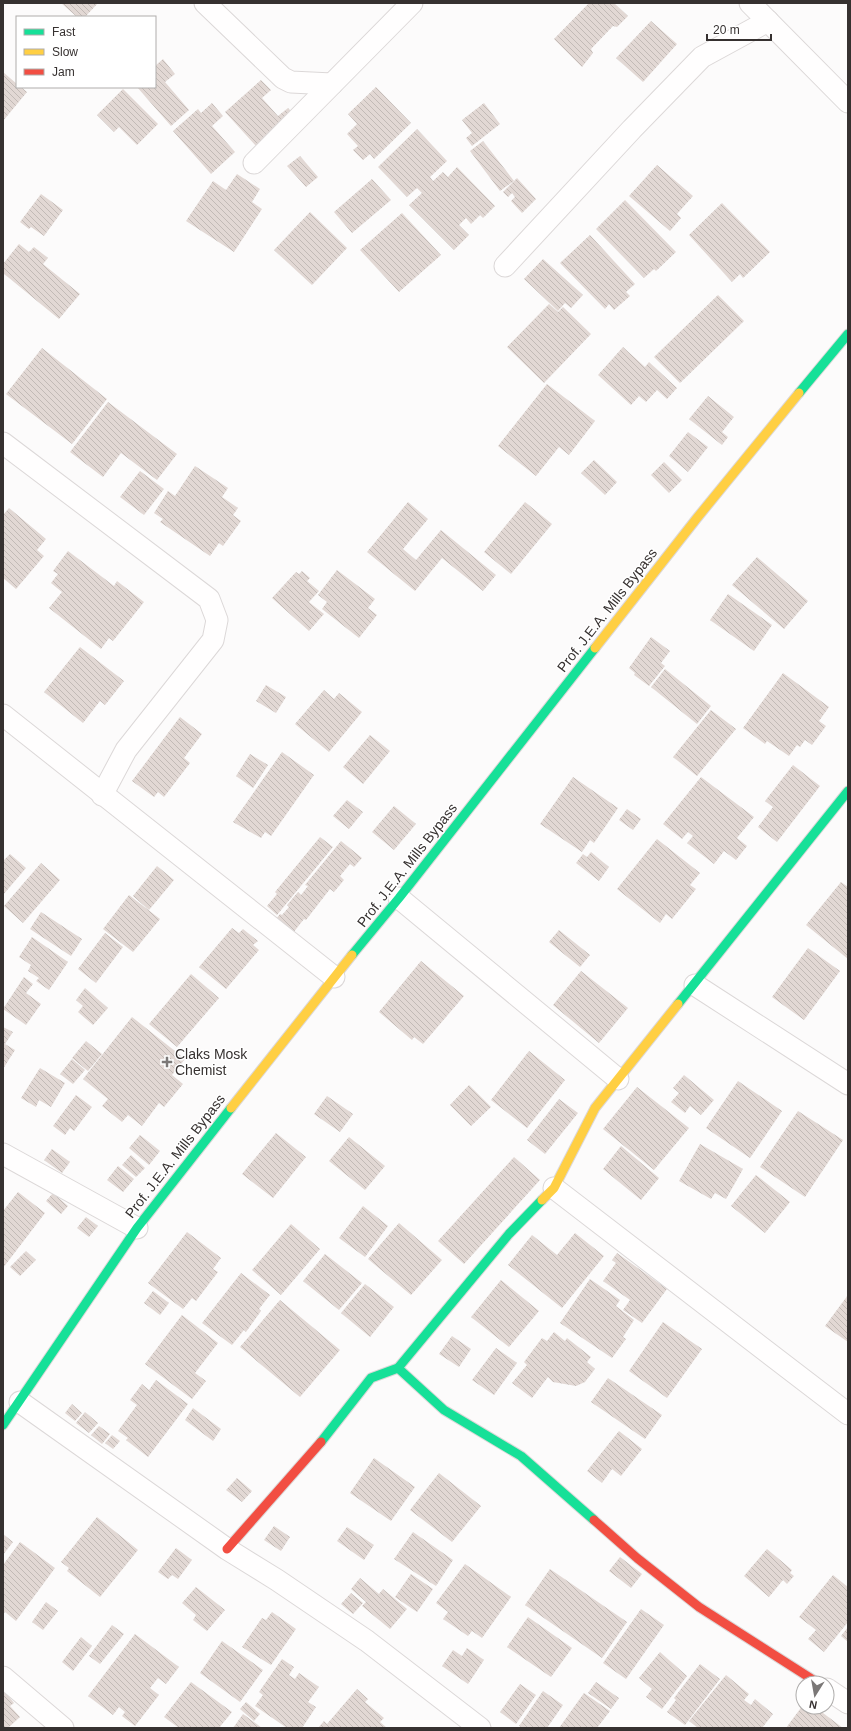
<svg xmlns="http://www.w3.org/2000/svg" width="851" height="1731" viewBox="0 0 851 1731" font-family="Helvetica,sans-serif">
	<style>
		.building { fill: url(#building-back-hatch) }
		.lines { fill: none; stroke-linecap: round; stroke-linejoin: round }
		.street-casing { stroke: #dcd8d8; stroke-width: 23 }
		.fast-casing { stroke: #dcd8d8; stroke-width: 11 }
		.slow-casing { stroke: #dcd8d8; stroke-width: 11 }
		.jam-casing { stroke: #dcd8d8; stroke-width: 11 }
		.street { stroke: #fffefe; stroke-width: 21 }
		.fast { stroke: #16e098; stroke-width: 9 }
		.slow { stroke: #ffcf43; stroke-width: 9 }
		.jam { stroke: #f24e42; stroke-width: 9 }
		.poi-dot { fill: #7b7877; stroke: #fff; stroke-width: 1.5 }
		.labels { text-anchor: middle; stroke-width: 3; stroke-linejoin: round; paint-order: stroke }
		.street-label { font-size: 14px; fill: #363130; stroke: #fff }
		.poi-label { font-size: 14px; fill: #363130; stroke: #fff; text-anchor: start }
	</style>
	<defs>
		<pattern id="building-back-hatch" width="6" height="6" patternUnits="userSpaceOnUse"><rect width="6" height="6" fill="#e2d8d4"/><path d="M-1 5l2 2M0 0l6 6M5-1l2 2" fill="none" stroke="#c2bab6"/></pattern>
	</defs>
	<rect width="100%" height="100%" fill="#fcfbfb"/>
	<!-- building -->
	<g class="building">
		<path d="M61,3H98L85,17H77Z"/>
		<path d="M589,3H614L628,16L617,27L613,26L591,49L593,53L582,67L554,39Z"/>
		<path d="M651,21L677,44L643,82L616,58Z"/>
		<path d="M163,59L175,74L165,82L189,110L171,126L137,87H155V66Z"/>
		<path d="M3,72L17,84V87H21L27,92L3,121Z"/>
		<path d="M261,80L271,90L262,98L278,116L288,108L293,114L256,146L225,112Z"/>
		<path d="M376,87L411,123L374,159L370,154L363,160L353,150L358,146L347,134L357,124L348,114Z"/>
		<path d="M123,89L158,124L137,145L119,127L114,132L97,115Z"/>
		<path d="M212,103L223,116L212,126L235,152L211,174L173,131L198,109L201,113Z"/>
		<path d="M484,103L500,124L472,146L466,138L472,133L462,120Z"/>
		<path d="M417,129L447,161L430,177L433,181L443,172L448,177L457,167L495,206L483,218L480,215L471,224L466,218L459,225L469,235L454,250L409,205L422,193L417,188L407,197L378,167Z"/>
		<path d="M483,141L514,181L500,191L470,151Z"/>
		<path d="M300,156L318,177L306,187L287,166Z"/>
		<path d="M657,165L693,196L677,214L681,218L670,231L629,196Z"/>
		<path d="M237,174L260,189L252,202L262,209L234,252L186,221L213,181L226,190Z"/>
		<path d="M517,178L536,199L522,213L511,201L515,197L512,193L508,197L503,192Z"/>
		<path d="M372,179L391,200L352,233L334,212Z"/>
		<path d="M41,194L63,210L44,236L31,227L29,229L20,222Z"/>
		<path d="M625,200L676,252L656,271L654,269L644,278L596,229Z"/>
		<path d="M722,203L770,252L743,278L740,274L732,282L689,235Z"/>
		<path d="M310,212L347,248L312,285L274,250Z"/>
		<path d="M402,213L441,255L399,292L360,250Z"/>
		<path d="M590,235L635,284L626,292L630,296L614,310L609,304L605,309L560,263Z"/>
		<path d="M19,244L29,252L34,247L48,258L43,264L80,294L59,319L3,273V264Z"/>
		<path d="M543,259L583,295L571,308L565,303L558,311L524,279Z"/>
		<path d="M718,295L744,321L680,383L654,357Z"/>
		<path d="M549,304L558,312L563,307L591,334L544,383L507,347Z"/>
		<path d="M623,347L645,367L649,362L677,388L667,399L657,390L646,402L639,396L631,405L598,375Z"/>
		<path d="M42,348L107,399L72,444L6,394Z"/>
		<path d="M547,384L595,421L569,455L559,447L536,476L498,446Z"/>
		<path d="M708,396L734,417L722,432L728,437L722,445L689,419Z"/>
		<path d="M108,402L177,454L157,480L121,453L103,477L70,452Z"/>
		<path d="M688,432L708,447L688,472L669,456Z"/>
		<path d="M594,460L617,482L605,495L581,473Z"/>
		<path d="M664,462L682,480L669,493L651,475Z"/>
		<path d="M195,466L228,488L222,497L238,508L233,515L241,521L223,546L219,543L210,556L160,522L163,519L154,513L168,491L175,496Z"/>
		<path d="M140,471L164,489L144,515L120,497Z"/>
		<path d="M408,502L428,519L403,549L416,560L441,530L496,575L483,591L442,558L415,591L367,552Z"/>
		<path d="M525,502L552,524L511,574L484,552Z"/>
		<path d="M9,508L46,539L37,550L44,556L16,589L3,578V515Z"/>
		<path d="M68,551L114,586L117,581L144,602L113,641L109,638L101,649L49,608L62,592L51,583L58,574L53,571Z"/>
		<path d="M757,557L808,601L784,629L732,585Z"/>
		<path d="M337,570L375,599L368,608L377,615L359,638L322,609L327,602L318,595Z"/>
		<path d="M302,571L310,578L307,581L319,591L309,602L324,614L309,631L272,598L296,572L299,574Z"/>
		<path d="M728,594L772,625L754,651L710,620Z"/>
		<path d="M651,637L670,651L661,663L665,666L649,686L634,675L635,673L629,668Z"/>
		<path d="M80,647L124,681L105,705L100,701L83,723L44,692Z"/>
		<path d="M665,669L711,706L697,724L651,687Z"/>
		<path d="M783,673L829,707L819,721L826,726L812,745L805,740L800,747L797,745L789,756L767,741L765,744L743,728Z"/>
		<path d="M266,685L286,697L276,713L256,701Z"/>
		<path d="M324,690L334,699L339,693L362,712L329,752L295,724Z"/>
		<path d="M711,710L736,729L697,776L673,757Z"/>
		<path d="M180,717L202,734L184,758L190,763L164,797L158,792L154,797L132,781Z"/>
		<path d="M370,735L390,751L363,784L343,767Z"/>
		<path d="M282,752L314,775L271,836L265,832L261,838L233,822Z"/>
		<path d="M250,754L268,765L253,788L236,776Z"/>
		<path d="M793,765L820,786L777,842L758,827L773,807L765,801Z"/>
		<path d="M573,777L618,808L594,843L590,840L582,852L540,824Z"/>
		<path d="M701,777L754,817L737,838L747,846L736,860L724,851L714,864L687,843L693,836L688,832L682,839L663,824Z"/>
		<path d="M347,800L363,812L349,829L333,816Z"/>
		<path d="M394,806L416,824L394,850L372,832Z"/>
		<path d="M627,809L641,819L633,830L619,820Z"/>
		<path d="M320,837L333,847L277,915L267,906L277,894L275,892Z"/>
		<path d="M657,839L700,873L690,885L696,889L672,919L666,914L660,923L617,889Z"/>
		<path d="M341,841L362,858L354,867L350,864L340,876L344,880L334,892L330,889L306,920L304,919L289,938L272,924L280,914L282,915L289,907L287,905L298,892L301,895L308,886L305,885Z"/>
		<path d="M591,852L609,867L599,881L576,863L583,854L587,857Z"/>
		<path d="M10,854L26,868L3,895V859L4,860Z"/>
		<path d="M41,863L60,880L23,923L4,906Z"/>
		<path d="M157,866L174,880L149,910L133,896Z"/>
		<path d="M841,882L848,887V959L806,925Z"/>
		<path d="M129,895L160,919L133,952L103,929Z"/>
		<path d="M41,912L82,939L71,956L30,929Z"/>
		<path d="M232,928L239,933L243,929L258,941L253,945L259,950L226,989L199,967Z"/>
		<path d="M559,930L590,955L580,967L549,942Z"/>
		<path d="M105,933L123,947L96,983L78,969Z"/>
		<path d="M32,937L68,962L49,990L36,981L39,978L28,971L31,965L19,957Z"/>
		<path d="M808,948L840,971L804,1020L772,997Z"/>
		<path d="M421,961L464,996L423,1044L414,1037L412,1040L379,1012Z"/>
		<path d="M581,971L628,1008L599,1043L553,1005Z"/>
		<path d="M191,974L219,998L177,1047L149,1024Z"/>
		<path d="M24,977L33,984L26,993L41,1004L26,1025L3,1009Z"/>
		<path d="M85,988L108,1008L93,1025L78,1012L83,1006L76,1000Z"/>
		<path d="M132,1017L185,1059L172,1075L183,1084L164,1107L159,1103L142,1126L128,1115L122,1122L102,1106L108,1099L83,1079Z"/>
		<path d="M3,1027L13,1032L5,1044L15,1050L3,1069Z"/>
		<path d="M86,1041L102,1054L88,1071L72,1058Z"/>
		<path d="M529,1051L565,1080L527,1128L491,1100Z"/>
		<path d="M72,1059L85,1070L73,1084L60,1074Z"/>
		<path d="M40,1068L65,1083L51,1107L39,1100L36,1107L21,1098Z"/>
		<path d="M684,1075L714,1100L701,1115L690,1106L685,1113L671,1102L679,1093L673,1088Z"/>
		<path d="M738,1081L782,1111L750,1158L706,1128Z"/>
		<path d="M469,1085L491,1107L471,1126L450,1105Z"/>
		<path d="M637,1087L689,1128L654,1170L603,1129Z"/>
		<path d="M76,1095L92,1107L74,1131L70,1128L65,1135L53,1126Z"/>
		<path d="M327,1096L353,1114L340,1132L314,1114Z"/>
		<path d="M559,1099L578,1113L545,1154L527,1140Z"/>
		<path d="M798,1111L843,1140L805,1197L760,1167Z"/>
		<path d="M276,1133L306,1157L273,1198L242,1174Z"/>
		<path d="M140,1135L160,1151L149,1165L129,1148Z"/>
		<path d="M349,1137L385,1166L365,1190L329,1161Z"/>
		<path d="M700,1144L743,1169L726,1199L715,1193L711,1199L679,1181Z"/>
		<path d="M621,1146L659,1178L641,1200L603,1169Z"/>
		<path d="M52,1149L70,1162L62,1173L44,1160Z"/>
		<path d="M131,1155L145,1168L136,1177L122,1165Z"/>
		<path d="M514,1157L540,1180L464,1264L438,1241Z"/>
		<path d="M118,1166L134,1179L123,1192L107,1180Z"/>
		<path d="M756,1175L790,1202L765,1233L731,1206Z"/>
		<path d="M18,1192L45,1213L3,1268V1211Z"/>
		<path d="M53,1193L68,1206L61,1214L46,1201Z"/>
		<path d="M363,1206L388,1226L365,1257L339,1238Z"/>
		<path d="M86,1217L98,1226L89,1237L77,1228Z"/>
		<path d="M399,1223L442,1260L411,1295L368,1259Z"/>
		<path d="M291,1224L320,1249L281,1295L252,1270Z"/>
		<path d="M187,1232L221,1258L213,1269L218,1272L196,1301L192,1298L183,1309L148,1283Z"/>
		<path d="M575,1233L604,1256L562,1308L508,1265L532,1235L557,1255Z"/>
		<path d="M26,1251L36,1260L20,1276L10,1267Z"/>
		<path d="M617,1253L667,1289L642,1323L623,1310L630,1300L603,1281L616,1263L612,1260Z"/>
		<path d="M325,1254L362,1283L339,1310L303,1281Z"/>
		<path d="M241,1273L270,1295L259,1309L261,1311L246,1332L244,1330L232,1345L202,1323Z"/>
		<path d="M590,1279L620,1300L616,1306L634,1320L623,1337L626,1339L612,1358L560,1323Z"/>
		<path d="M501,1280L539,1311L509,1347L471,1317Z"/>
		<path d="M365,1284L394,1307L370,1337L341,1313Z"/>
		<path d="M153,1291L169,1303L160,1315L144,1303Z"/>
		<path d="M848,1295V1342L825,1326Z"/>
		<path d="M280,1300L340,1350L300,1397L240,1347Z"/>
		<path d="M182,1315L218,1343L195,1373L206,1381L192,1399L145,1364Z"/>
		<path d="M663,1322L702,1349L667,1398L629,1371Z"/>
		<path d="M554,1332L565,1341L567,1338L591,1357L587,1362L595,1369L585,1382L576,1386L553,1382L548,1377L532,1398L512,1383L527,1365L524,1362L542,1338L547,1341Z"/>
		<path d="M452,1336L471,1349L459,1367L439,1354Z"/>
		<path d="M496,1348L517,1363L494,1395L472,1380Z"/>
		<path d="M608,1378L662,1415L645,1439L591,1402Z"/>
		<path d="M156,1380L188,1404L148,1457L126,1440L128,1438L118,1431L137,1405L130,1400L142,1384L149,1390Z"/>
		<path d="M72,1404L82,1413L75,1421L65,1413Z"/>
		<path d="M193,1408L221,1429L213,1441L185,1420Z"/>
		<path d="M85,1412L98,1423L89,1433L76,1423Z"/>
		<path d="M99,1426L110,1434L102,1444L91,1435Z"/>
		<path d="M619,1431L642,1449L621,1476L612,1469L602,1483L587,1471Z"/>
		<path d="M112,1435L120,1441L113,1449L105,1443Z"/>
		<path d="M374,1458L415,1487L391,1521L350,1493Z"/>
		<path d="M439,1473L481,1506L452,1542L410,1510Z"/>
		<path d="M237,1478L252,1491L242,1502L226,1490Z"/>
		<path d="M97,1517L138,1550L100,1597L67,1571L69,1568L61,1562Z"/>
		<path d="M274,1526L290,1537L281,1551L264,1540Z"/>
		<path d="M347,1527L374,1545L364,1560L337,1541Z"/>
		<path d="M413,1532L453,1560L436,1586L394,1559Z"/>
		<path d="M3,1534L13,1542L3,1555Z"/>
		<path d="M20,1542L55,1568L16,1621L5,1612L3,1614V1565Z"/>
		<path d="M176,1548L192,1560L178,1579L172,1575L168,1579L158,1572Z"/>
		<path d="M767,1549L792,1570L790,1573L794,1576L787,1584L783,1580L769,1597L744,1576Z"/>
		<path d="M620,1557L642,1574L631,1588L609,1571Z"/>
		<path d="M465,1564L511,1597L482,1638L472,1631L468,1636L443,1619L448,1612L436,1603Z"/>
		<path d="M550,1569L627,1622L602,1658L525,1605Z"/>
		<path d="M411,1574L433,1589L417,1612L395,1597Z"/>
		<path d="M833,1575L848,1587V1622L824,1652L808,1639L816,1630L799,1617Z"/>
		<path d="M360,1578L379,1594L383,1589L407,1609L390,1629L362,1606L366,1602L351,1589Z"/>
		<path d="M196,1587L225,1610L207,1631L193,1620L196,1615L182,1603Z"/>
		<path d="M351,1593L363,1603L353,1614L341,1604Z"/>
		<path d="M46,1602L58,1611L43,1630L32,1622Z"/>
		<path d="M641,1609L664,1625L626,1679L603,1663Z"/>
		<path d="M272,1612L296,1629L271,1665L242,1647L262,1618L266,1620Z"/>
		<path d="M528,1617L572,1648L551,1677L507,1647Z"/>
		<path d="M112,1625L124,1634L100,1664L89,1656Z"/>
		<path d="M848,1627V1642L841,1636Z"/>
		<path d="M135,1634L179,1667L166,1684L158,1678L150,1688L159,1695L135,1726L122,1716L125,1712L119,1707L113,1715L88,1696Z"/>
		<path d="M81,1637L92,1646L73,1671L62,1662Z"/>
		<path d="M222,1641L263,1670L240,1702L200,1673Z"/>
		<path d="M467,1648L484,1660L468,1684L442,1666L453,1650L462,1656Z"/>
		<path d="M660,1652L687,1676L662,1709L646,1697L652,1689L639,1678Z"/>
		<path d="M282,1659L294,1667L289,1675L295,1679L299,1673L319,1687L308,1702L316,1707L302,1728H287L255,1706L263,1695L259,1692Z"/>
		<path d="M700,1664L720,1679L685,1725L667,1712L676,1700L674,1698Z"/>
		<path d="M726,1675L749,1694L744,1700L751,1705L755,1699L773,1714L762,1728H698L689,1721Z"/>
		<path d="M191,1682L232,1712L219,1728H179L164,1717Z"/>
		<path d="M596,1682L619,1698L611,1709L588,1693Z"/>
		<path d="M520,1684L536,1695L516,1724L500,1712Z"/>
		<path d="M3,1689L14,1703L10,1706L20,1717L8,1728H3Z"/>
		<path d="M357,1689L368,1699L365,1702L384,1718L380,1722L387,1728H318L324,1721L327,1724Z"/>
		<path d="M543,1691L563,1705L547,1728H523L519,1726Z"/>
		<path d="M584,1693L610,1711L597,1728H559Z"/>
		<path d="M246,1702L260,1714L254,1721L240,1709Z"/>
		<path d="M803,1705V1707H815L843,1728H786Z"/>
		<path d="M243,1714L262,1728H233Z"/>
	</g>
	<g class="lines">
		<defs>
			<g id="street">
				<path d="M205,3L283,78L291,82L332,84"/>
				<path d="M750,3L848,102"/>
				<path d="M254,163L412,3"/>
				<path d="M505,266L632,129L702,57L768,21"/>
				<path d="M3,443L209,599L217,620L213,640L126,750L102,795"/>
				<path d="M3,715L334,977"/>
				<path d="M399,898L618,1079"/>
				<path d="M695,985L848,1084"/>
				<path d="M3,1154L137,1228"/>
				<path d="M554,1188L848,1414"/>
				<path d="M20,1402L227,1549L277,1580L367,1641L480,1728"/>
				<path d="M3,1677L63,1728"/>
				<path d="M827,1689L848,1703"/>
			</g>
			<g id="fast">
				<path d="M799,393L848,334"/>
				<path d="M352,955L399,898L595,648"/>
				<path d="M678,1004L848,791"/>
				<path d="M398,1368L444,1410L521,1456L594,1520"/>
				<path d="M3,1425L137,1228L231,1108"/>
				<path d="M321,1442L371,1378L398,1368L509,1234L542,1200"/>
			</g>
			<g id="slow">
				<path d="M595,648L697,518L799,393"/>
				<path d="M231,1108L352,955"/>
				<path d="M542,1200L554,1188L595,1108L678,1004"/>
			</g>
			<g id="jam">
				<path d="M594,1520L637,1558L699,1607L818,1683"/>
				<path d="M227,1549L321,1442"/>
			</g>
		</defs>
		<!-- street casing -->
		<use href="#street" class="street-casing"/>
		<!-- fast casing -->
		<use href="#fast" class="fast-casing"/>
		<!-- slow casing -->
		<use href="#slow" class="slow-casing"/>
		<!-- jam casing -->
		<use href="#jam" class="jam-casing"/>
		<!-- street -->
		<use href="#street" class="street"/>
		<!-- fast -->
		<use href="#fast" class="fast"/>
		<!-- slow -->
		<use href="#slow" class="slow"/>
		<!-- jam -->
		<use href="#jam" class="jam"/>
	</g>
	<!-- markers -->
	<path class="poi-dot" d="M165 1056h4v4h4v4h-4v4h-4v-4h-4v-4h4z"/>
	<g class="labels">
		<!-- street labels -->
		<g class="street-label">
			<text transform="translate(607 610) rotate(-52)" y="5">Prof. J.E.A. Mills Bypass</text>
			<text transform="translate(407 865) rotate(-52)" y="5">Prof. J.E.A. Mills Bypass</text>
			<text transform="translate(175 1156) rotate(-52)" y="5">Prof. J.E.A. Mills Bypass</text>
		</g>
		<!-- poi labels -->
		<g class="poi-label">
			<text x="175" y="1059">Claks Mosk<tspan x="175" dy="16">Chemist</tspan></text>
		</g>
	</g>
	<!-- border -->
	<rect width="851" height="1731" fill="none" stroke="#363130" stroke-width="8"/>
	<!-- legend -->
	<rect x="16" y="16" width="140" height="72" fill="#ffffff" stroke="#afadac"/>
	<rect x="24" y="29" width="20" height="6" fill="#16e098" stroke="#afadac"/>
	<text x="52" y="36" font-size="12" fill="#363130">Fast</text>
	<rect x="24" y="49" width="20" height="6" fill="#ffcf43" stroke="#afadac"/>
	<text x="52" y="56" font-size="12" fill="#363130">Slow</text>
	<rect x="24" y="69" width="20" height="6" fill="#f24e42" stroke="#afadac"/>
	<text x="52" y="76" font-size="12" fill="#363130">Jam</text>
	<!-- north arrow -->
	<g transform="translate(815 1695) rotate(191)"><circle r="19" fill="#ffffff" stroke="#afadac"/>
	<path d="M0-3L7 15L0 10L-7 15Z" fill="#7b7877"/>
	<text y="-6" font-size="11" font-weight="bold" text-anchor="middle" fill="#363130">N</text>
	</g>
	<!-- scale -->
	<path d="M707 34v6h64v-6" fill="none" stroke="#363130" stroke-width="2"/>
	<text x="713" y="34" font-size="12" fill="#363130" stroke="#ffffff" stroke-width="3" paint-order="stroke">20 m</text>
</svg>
